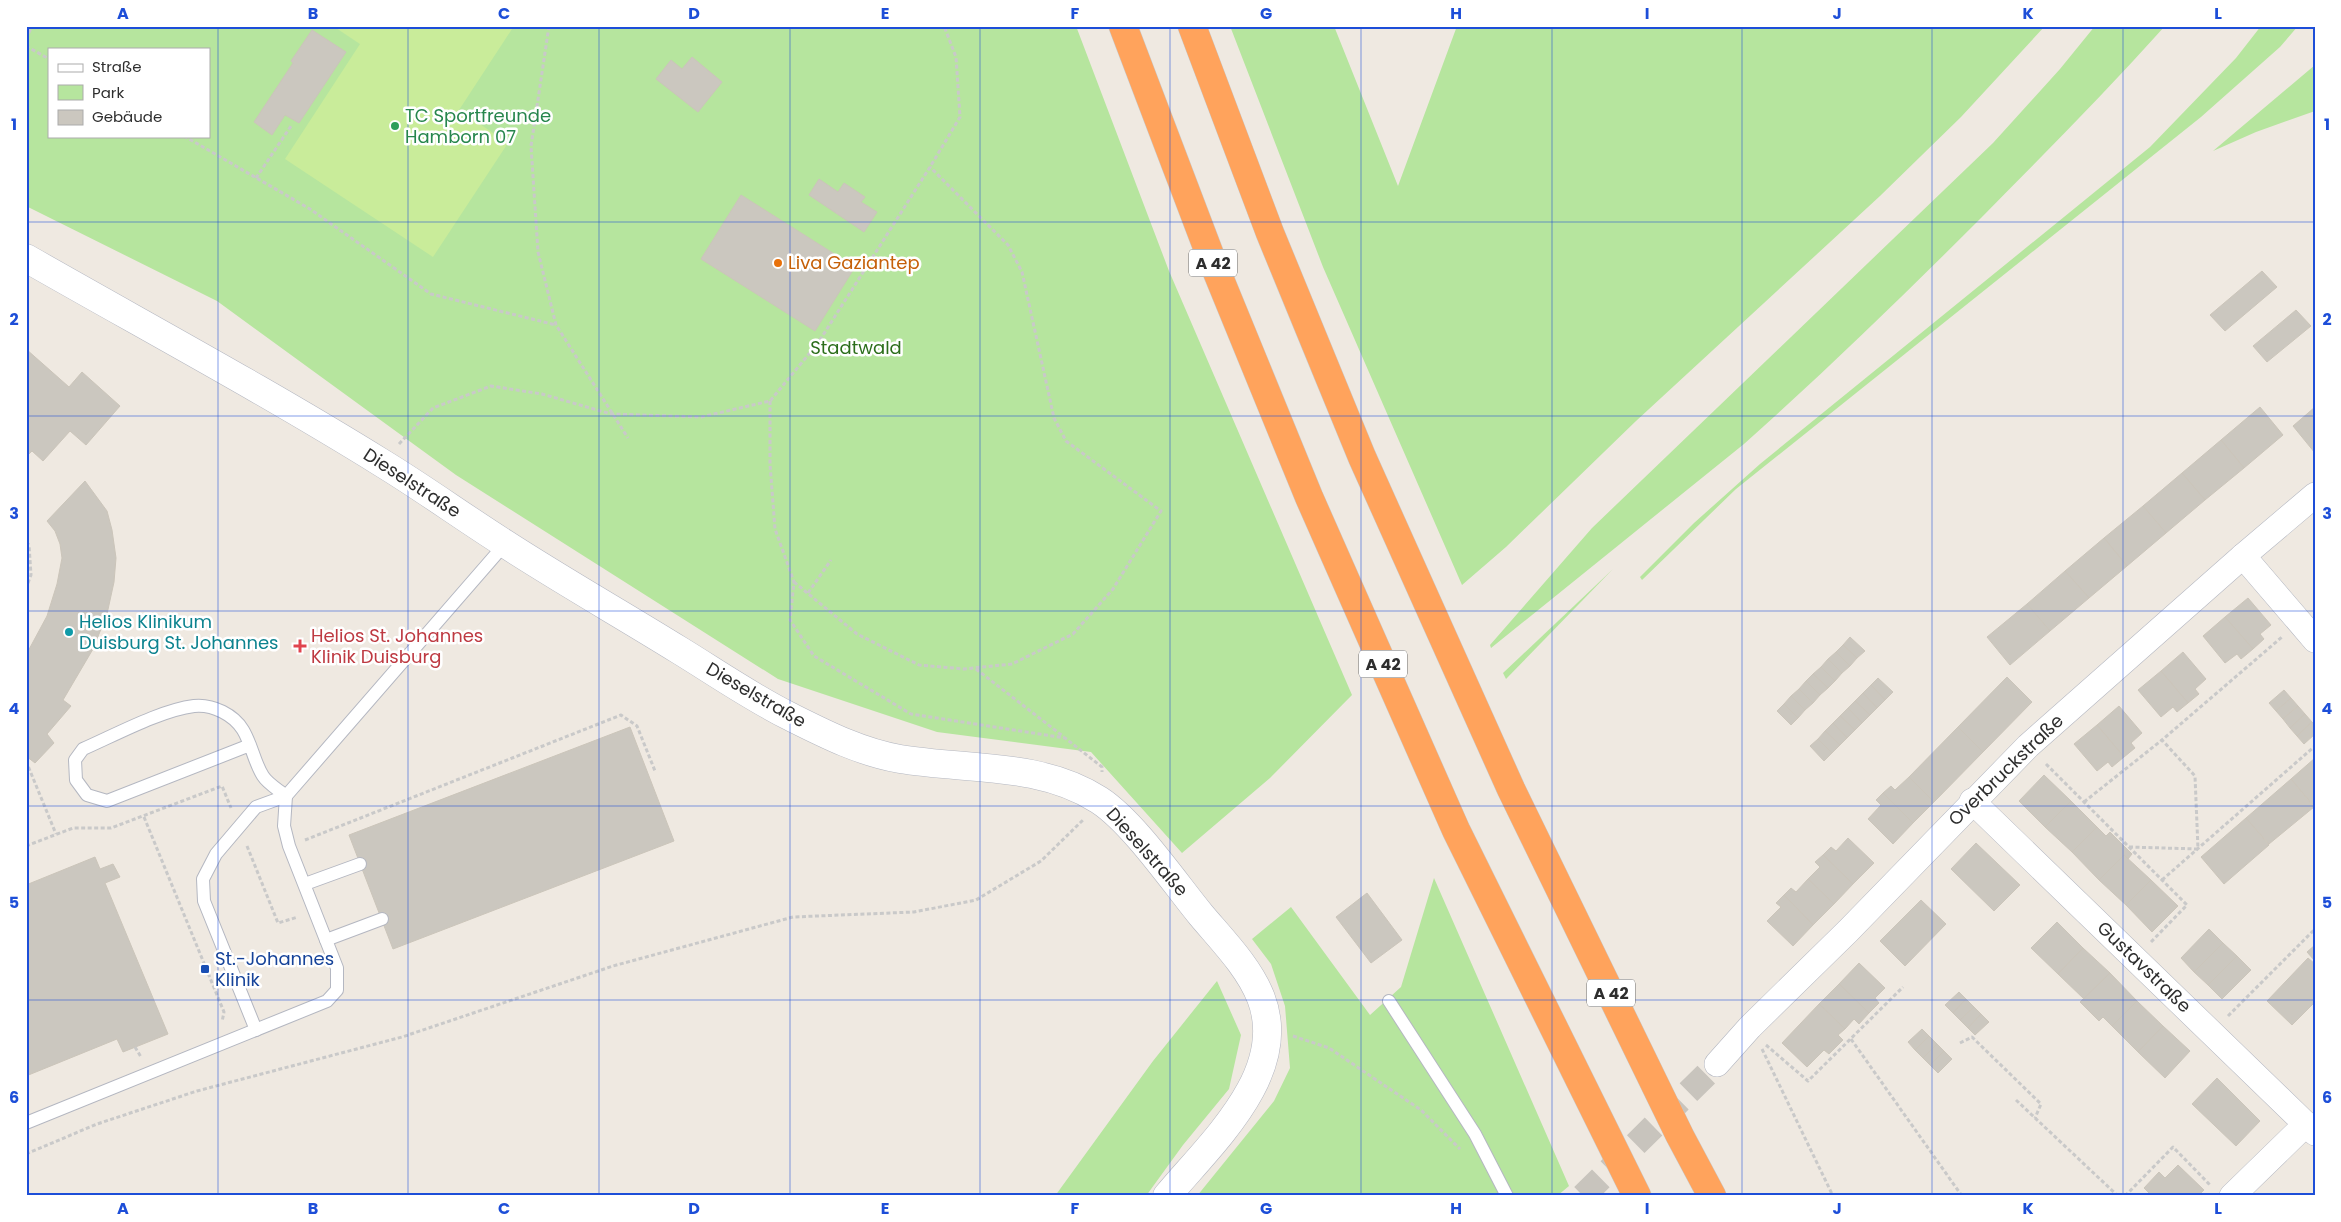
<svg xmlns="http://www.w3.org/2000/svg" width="2341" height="1222" viewBox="0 0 2341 1222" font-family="Poppins,sans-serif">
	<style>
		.green { fill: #b6e59e; fill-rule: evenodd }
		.pitch { fill: #c9ec9a }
		.building { fill: #cbc7bf; stroke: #cbc5ba }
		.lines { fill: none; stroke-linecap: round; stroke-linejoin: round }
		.street-tunnel { stroke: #c8c4bd; stroke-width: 25; stroke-dasharray: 25 12; stroke-linecap: butt }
		.lane-casing { stroke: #b4b7c1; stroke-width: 14 }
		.street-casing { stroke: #b4b7c1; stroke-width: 26 }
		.secondary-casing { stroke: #b4b7c1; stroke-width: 29 }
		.highway-casing { stroke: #c9c9c9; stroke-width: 29 }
		.path { stroke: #c9c9c9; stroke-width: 3; stroke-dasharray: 4 2.5; stroke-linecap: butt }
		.lane { stroke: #fff; stroke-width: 12 }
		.street { stroke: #fff; stroke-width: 25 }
		.secondary { stroke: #fff; stroke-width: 28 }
		.highway { stroke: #ffa35c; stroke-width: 28 }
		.grid { fill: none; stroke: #1d4ed8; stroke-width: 1; stroke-opacity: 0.55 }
		.leisure-dot { fill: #2e9e5b; stroke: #fff; stroke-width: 2 }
		.food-dot { fill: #e8710a; stroke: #fff; stroke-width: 2 }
		.culture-dot { fill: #0f9aa8; stroke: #fff; stroke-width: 2 }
		.health-dot { fill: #e0444e; stroke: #fff; stroke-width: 2 }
		.transit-dot { fill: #1a4fb4; stroke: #fff; stroke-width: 2 }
		.labels { text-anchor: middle; stroke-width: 5; stroke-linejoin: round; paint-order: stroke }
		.shield { fill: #fff; stroke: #6d6d6d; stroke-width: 1 }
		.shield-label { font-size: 16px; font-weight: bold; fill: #2e2e2e }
		.leisure-label { font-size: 18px; fill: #27864d; stroke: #fff; text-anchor: start }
		.food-label { font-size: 18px; fill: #c56008; stroke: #fff; text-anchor: start }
		.park-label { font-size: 18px; fill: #2c6e1b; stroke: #fff }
		.street-label { font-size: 18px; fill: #2e2e2e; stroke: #fff }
		.culture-label { font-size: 18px; fill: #0d838f; stroke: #fff; text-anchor: start }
		.health-label { font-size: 18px; fill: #be3a42; stroke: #fff; text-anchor: start }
		.transit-label { font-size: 18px; fill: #164399; stroke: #fff; text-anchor: start }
		.neatline { fill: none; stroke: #1d4ed8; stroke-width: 2 }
		.grid-label { font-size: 16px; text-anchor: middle; font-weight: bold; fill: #1d4ed8 }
	</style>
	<rect width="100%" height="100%" fill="#efe9e1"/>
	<!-- green -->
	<g class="green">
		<path d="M26,26H1076L1169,271L1352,695L1270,778L1182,853L1091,752L937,732L778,679L456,475L217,301L26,206ZM49,49H209V136H49Z"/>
		<path d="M1230,26H1334L1398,186L1457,26H2045L1961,117L1880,196L1636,421L1506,547L1462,585L1323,267Z"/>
		<path d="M2095,26H2165C2106,92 2044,154 1982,217C1904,295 1826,371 1744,444L1491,648L1490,645L1592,528L1993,143L2060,69Z"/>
		<path d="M2261,26H2298L2280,47L2201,117L1736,489L1642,580L1640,577L1694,523L1760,464L2150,147L2236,58Z"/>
		<path d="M2315,65V111L2256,132L2213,151Z"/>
		<path d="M1613,569L1506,679L1503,673Z"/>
		<path d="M1434,878L1569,1186L1557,1196H1197L1274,1101L1290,1068L1285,1006L1271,964L1252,939L1291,907L1370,1015L1401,987Z"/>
		<path d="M1217,981L1241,1035L1229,1089L1183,1145L1146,1196H1055L1153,1061Z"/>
	</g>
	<!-- pitch -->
	<path class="pitch" d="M333,26H514L459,110L508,143L433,257L285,159L360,44Z"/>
	<!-- building -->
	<g class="building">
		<path d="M312,30L346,52L299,123L285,115L272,135L254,122L293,63L291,61Z"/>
		<path d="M692,57L722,82L698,112L656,79L671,60L682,69Z"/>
		<path d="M819,179L838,192L844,183L865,197L861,202L877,212L864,232L809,195Z"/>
		<path d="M741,195L855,267L815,331L701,259Z"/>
		<path d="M2262,271L2277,287L2225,331L2210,315Z"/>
		<path d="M2296,310L2311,326L2267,362L2253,346Z"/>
		<path d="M26,349L69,387L82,372L120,406L86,445L70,431L43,461L32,451L26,457Z"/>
		<path d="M2260,407L2283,435L2244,468L2221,440Z"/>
		<path d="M2315,407V453L2293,426Z"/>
		<path d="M2221,440L2244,468L2205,500L2182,473Z"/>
		<path d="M2182,473L2205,500L2166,533L2143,506Z"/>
		<path d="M85,481L107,511L112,530L116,558L114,582L107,614L93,649L63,700L71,706L47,734L54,743L35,763L26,756V655L47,616L57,584L62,558L60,544L55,531L47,521Z"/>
		<path d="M2143,506L2166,533L2127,566L2104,538Z"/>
		<path d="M2104,538L2127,566L2089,598L2065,571Z"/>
		<path d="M2065,571L2089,598L2050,631L2027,604Z"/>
		<path d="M2248,598L2271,625L2260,634L2264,639L2253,649L2225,617Z"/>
		<path d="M2027,604L2050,631L2010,665L1987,637Z"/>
		<path d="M2225,617L2253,649L2241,659L2237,654L2225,663L2203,636Z"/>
		<path d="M1850,637L1865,651L1857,658L1843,645Z"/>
		<path d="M1843,645L1857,658L1850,666L1836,652Z"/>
		<path d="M1836,652L1850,666L1842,673L1828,659Z"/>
		<path d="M2183,652L2206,679L2195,689L2199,694L2188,703L2161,671Z"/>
		<path d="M1828,659L1842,673L1835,681L1821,667Z"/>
		<path d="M1821,667L1835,681L1828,688L1813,674Z"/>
		<path d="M2161,671L2188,703L2177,712L2173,707L2161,717L2138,690Z"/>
		<path d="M1813,674L1828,688L1820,695L1806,681Z"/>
		<path d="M2007,677L2032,702L1983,752L1958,727Z"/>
		<path d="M1878,678L1893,692L1885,700L1871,685Z"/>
		<path d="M1806,681L1820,695L1813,703L1799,689Z"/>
		<path d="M1871,685L1885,700L1877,708L1863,693Z"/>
		<path d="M1799,689L1813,703L1805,710L1791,696Z"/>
		<path d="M2284,690L2291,698L2276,711L2269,703Z"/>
		<path d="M1863,693L1877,708L1870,715L1855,701Z"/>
		<path d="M1791,696L1805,710L1798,718L1784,704Z"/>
		<path d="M2291,698L2298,706L2283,719L2276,711Z"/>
		<path d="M1855,701L1870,715L1862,723L1848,708Z"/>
		<path d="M1784,704L1798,718L1791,725L1777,711Z"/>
		<path d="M2119,706L2142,733L2131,743L2135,748L2124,757L2097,725Z"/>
		<path d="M2298,706L2305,714L2290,728L2283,719Z"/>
		<path d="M1848,708L1862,723L1855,730L1840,716Z"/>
		<path d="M2305,714L2312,722L2297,736L2290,728Z"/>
		<path d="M1840,716L1855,730L1847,738L1833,723Z"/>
		<path d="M2312,722L2315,725V734L2304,744L2297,736Z"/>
		<path d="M1833,723L1847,738L1840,745L1825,731Z"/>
		<path d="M2097,725L2124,757L2112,767L2108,762L2097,771L2074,744Z"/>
		<path d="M630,727L674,841L393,949L349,835Z"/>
		<path d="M1958,727L1983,752L1934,802L1909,777Z"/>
		<path d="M1825,731L1840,745L1832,753L1818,739Z"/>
		<path d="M1818,739L1832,753L1824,761L1810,746Z"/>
		<path d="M2315,758V805L2314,806L2291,779Z"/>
		<path d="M2044,775L2071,801L2045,827L2019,801Z"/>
		<path d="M1909,777L1934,802L1913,823L1883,793L1891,786L1895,790Z"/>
		<path d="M2291,779L2314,807L2269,844L2246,818Z"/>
		<path d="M1883,793L1913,823L1893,844L1868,819L1881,805L1876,800Z"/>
		<path d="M2071,801L2097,827L2072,852L2045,827Z"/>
		<path d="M2246,818L2269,845L2224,884L2201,857Z"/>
		<path d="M2097,827L2106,836L2110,832L2132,854L2128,859L2124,855L2099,880L2072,852Z"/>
		<path d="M1848,838L1874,863L1853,884L1823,855L1831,847L1836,851Z"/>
		<path d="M1976,843L2020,885L1994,911L1951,869Z"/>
		<path d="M1823,855L1853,884L1834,904L1808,879L1820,867L1815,862Z"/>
		<path d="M2124,855L2151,880L2126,905L2099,880Z"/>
		<path d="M95,857L100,869L113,864L120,877L105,883L168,1034L123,1052L117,1039L26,1076V885Z"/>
		<path d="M1808,879L1834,904L1813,925L1784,895L1791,888L1796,892Z"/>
		<path d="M2151,880L2178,906L2152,932L2126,905Z"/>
		<path d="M1367,893L1402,940L1371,963L1336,917Z"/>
		<path d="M1784,895L1813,925L1793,946L1767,921L1781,907L1776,903Z"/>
		<path d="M1921,900L1946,924L1905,966L1880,941Z"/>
		<path d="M2057,922L2083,948L2058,974L2031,948Z"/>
		<path d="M2209,929L2223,943L2194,972L2181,958Z"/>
		<path d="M2223,943L2237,956L2208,985L2194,972Z"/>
		<path d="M2315,945V961L2307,952Z"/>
		<path d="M2083,948L2110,973L2084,999L2058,974Z"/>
		<path d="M2237,956L2251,970L2222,999L2208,985Z"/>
		<path d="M2308,958L2315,964V1002L2292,1025L2267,1001Z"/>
		<path d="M1859,963L1885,988L1875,998L1879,1003L1869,1013L1839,984Z"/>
		<path d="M2110,973L2137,1001L2112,1026L2103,1017L2099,1021L2080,1002Z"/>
		<path d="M1839,984L1869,1013L1859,1024L1854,1019L1845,1029L1819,1004Z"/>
		<path d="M1959,992L1966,999L1953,1013L1945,1005Z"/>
		<path d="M1966,999L1974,1007L1960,1020L1953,1013Z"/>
		<path d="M2137,1001L2163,1026L2138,1052L2112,1026Z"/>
		<path d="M1819,1004L1845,1029L1838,1035L1843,1040L1829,1054L1824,1050L1807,1067L1782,1043Z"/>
		<path d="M1974,1007L1981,1014L1968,1028L1960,1020Z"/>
		<path d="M1981,1014L1989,1022L1975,1035L1968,1028Z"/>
		<path d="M2163,1026L2190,1051L2165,1078L2138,1052Z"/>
		<path d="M1922,1029L1929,1036L1915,1050L1908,1042Z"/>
		<path d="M1929,1036L1937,1044L1923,1058L1915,1050Z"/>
		<path d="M1937,1044L1944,1051L1930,1065L1923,1058Z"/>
		<path d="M1944,1051L1952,1059L1938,1073L1930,1065Z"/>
		<path d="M2217,1078L2260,1121L2236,1146L2192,1104Z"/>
		<path d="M2178,1165L2204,1190L2198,1196H2148L2150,1194L2144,1188L2159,1172L2165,1178Z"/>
	</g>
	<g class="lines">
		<!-- street-tunnel -->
		<path class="street-tunnel" d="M1583,1196L1717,1064"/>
		<defs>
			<g id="lane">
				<path d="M250,745L107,801L87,795L76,780L75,760L83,749C115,735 161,710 194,706C213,704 234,715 243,730C252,745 254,762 263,776C268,784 279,790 286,796"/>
				<path d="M305,884L360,864"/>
				<path d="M326,940L382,919"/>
				<path d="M1389,1001L1475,1134L1507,1196"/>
				<path d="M256,1030L204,901L203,879L216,854L256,807L286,796L505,544"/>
				<path d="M26,1123L327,1001L337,990V968L289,846L284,826L286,796"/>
			</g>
			<g id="street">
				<path d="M2243,556L2315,640"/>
				<path d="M1972,801L2315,1133"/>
				<path d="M1717,1064L1750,1027L1848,931L2028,746L2243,556L2315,495"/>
				<path d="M2232,1196L2306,1124"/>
			</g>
			<path id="secondary" d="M26,258C145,326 266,391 382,463C423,488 463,517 504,543C561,580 621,614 679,650C715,672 751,697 789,716C825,734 860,752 900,759C966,770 1040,762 1099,800C1133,822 1174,882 1201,915C1222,940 1249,967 1261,998C1290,1073 1211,1143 1167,1196"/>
			<g id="highway">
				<path d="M1123,26L1210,255L1309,497L1456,830L1637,1196"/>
				<path d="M1192,26L1270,233L1362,457L1511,789L1680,1136L1712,1196"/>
			</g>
		</defs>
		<!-- lane casing -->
		<use href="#lane" class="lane-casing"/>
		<!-- street casing -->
		<use href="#street" class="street-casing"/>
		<!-- secondary casing -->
		<use href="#secondary" class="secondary-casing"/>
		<!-- highway casing -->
		<use href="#highway" class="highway-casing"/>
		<!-- path -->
		<g class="path">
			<path d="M549,26L531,146L538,252L556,325L628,438"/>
			<path d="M26,39L32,26"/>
			<path d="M26,46L49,59"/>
			<path d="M184,136L310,209L431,294L556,325"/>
			<path d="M256,178L291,126"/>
			<path d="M770,401V464L775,529L794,582L790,620L814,656L911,714L1065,738L1102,767V772"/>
			<path d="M399,444L433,408L491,386L542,394L611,414L701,417L770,401L818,343L930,167L960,117L956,57L944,26"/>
			<path d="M26,542L29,545L31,575L26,588"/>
			<path d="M794,582L857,634L919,665L964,669L1012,664L1073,634L1113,589L1161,511L1066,441L1054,418L1022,272L1008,245L930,167"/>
			<path d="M808,593L831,560"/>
			<path d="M976,669L1064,737"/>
			<path d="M26,761L56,834"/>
			<path d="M2046,764L2187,905L2151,942"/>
			<path d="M2084,802L2162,740"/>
			<path d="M144,817L224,1012L222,1022"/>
			<path d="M305,840L621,715L637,726L655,771"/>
			<path d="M26,846L73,828H111L222,786L231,808"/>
			<path d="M247,846L278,923L298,917"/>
			<path d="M2129,847L2198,849L2195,776L2162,740L2282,637"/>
			<path d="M2162,880L2315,746"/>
			<path d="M2228,1016L2315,929"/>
			<path d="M1293,1036L1329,1048L1421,1110L1460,1149"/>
			<path d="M1851,1039L1962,1196"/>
			<path d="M1960,1043L1972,1037L2041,1104L2035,1118"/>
			<path d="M1766,1045L1808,1081L1903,987"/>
			<path d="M135,1047L141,1057"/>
			<path d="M1762,1049L1833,1196"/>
			<path d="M2016,1100L2118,1196"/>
			<path d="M26,1154L97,1124L197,1091L402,1037L613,966L793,917L914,912L976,900L1041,861L1083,820"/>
			<path d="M2125,1196L2173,1147L2210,1185"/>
		</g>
		<!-- lane -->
		<use href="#lane" class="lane"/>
		<!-- street -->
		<use href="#street" class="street"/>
		<!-- secondary -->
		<use href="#secondary" class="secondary"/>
		<!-- highway -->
		<use href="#highway" class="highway"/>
	</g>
	<!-- grid -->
	<path class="grid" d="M218,26V1196M408,26V1196M599,26V1196M790,26V1196M980,26V1196M1170,26V1196M1361,26V1196M1552,26V1196M1742,26V1196M1932,26V1196M2123,26V1196M26,222H2315M26,416H2315M26,611H2315M26,806H2315M26,1000H2315"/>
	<!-- markers -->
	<circle class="leisure-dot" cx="395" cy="126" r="5"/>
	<circle class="food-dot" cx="778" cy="263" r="5"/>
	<circle class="culture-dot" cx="69" cy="632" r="5"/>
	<path class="health-dot" d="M297.5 638.5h5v5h5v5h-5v5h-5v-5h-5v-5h5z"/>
	<rect class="transit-dot" x="200" y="964" width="10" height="10" rx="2.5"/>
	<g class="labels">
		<!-- shield labels -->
		<g class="shield">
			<rect x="1189" y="249.5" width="48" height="27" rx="4"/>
			<rect x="1359" y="650.5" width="48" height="27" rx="4"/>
			<rect x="1587" y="979.5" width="48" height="27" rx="4"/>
		</g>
		<g class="shield-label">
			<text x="1213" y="269">A 42</text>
			<text x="1383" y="670">A 42</text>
			<text x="1611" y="999">A 42</text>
		</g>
		<!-- leisure labels -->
		<g class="leisure-label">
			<text x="405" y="122">TC Sportfreunde<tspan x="405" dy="21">Hamborn 07</tspan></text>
		</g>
		<!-- food labels -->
		<g class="food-label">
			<text x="788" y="269">Liva Gaziantep</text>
		</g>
		<!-- park labels -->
		<g class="park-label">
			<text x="856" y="354">Stadtwald</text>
		</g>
		<!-- street labels -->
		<g class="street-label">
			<text transform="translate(412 483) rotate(33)" y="6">Dieselstraße</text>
			<text transform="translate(756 695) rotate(30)" y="6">Dieselstraße</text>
			<text transform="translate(2006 770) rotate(-44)" y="6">Overbruckstraße</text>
			<text transform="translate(1147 852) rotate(48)" y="6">Dieselstraße</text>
			<text transform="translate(2144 967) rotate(44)" y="6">Gustavstraße</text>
		</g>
		<!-- culture labels -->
		<g class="culture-label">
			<text x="79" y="628">Helios Klinikum<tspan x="79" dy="21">Duisburg St. Johannes</tspan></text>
		</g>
		<!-- health labels -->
		<g class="health-label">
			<text x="311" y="642">Helios St. Johannes<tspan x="311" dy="21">Klinik Duisburg</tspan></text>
		</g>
		<!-- transit labels -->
		<g class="transit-label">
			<text x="215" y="965">St.-Johannes<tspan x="215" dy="21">Klinik</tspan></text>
		</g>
	</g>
	<!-- border -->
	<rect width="2341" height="1222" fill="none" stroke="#ffffff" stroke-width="55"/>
	<!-- legend -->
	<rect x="48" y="48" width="162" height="90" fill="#ffffff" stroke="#ababab"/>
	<rect x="58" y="64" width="25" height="8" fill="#ffffff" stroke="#ababab"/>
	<text x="92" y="72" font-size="15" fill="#2e2e2e">Straße</text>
	<rect x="58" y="85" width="25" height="15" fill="#b6e59e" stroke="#ababab"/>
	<text x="92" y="98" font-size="15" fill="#2e2e2e">Park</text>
	<rect x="58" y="110" width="25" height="15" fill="#cbc7bf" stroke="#ababab"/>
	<text x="92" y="122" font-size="15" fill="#2e2e2e">Gebäude</text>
	<rect x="28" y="28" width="2286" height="1166" class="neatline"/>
	<g class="grid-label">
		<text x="123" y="19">A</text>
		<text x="313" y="19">B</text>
		<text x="504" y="19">C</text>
		<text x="694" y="19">D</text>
		<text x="885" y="19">E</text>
		<text x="1075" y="19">F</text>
		<text x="1266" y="19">G</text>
		<text x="1456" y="19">H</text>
		<text x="1647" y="19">I</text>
		<text x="1837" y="19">J</text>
		<text x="2028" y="19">K</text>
		<text x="2218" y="19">L</text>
		<text x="14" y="130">1</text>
		<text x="2327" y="130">1</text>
		<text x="14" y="325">2</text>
		<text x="2327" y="325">2</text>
		<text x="14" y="519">3</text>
		<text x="2327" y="519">3</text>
		<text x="14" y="714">4</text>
		<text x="2327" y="714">4</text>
		<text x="14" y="908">5</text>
		<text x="2327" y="908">5</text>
		<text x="14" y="1103">6</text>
		<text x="2327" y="1103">6</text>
		<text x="123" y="1214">A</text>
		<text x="313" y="1214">B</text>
		<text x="504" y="1214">C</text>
		<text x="694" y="1214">D</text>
		<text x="885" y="1214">E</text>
		<text x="1075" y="1214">F</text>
		<text x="1266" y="1214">G</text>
		<text x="1456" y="1214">H</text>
		<text x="1647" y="1214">I</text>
		<text x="1837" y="1214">J</text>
		<text x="2028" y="1214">K</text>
		<text x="2218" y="1214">L</text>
	</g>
</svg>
